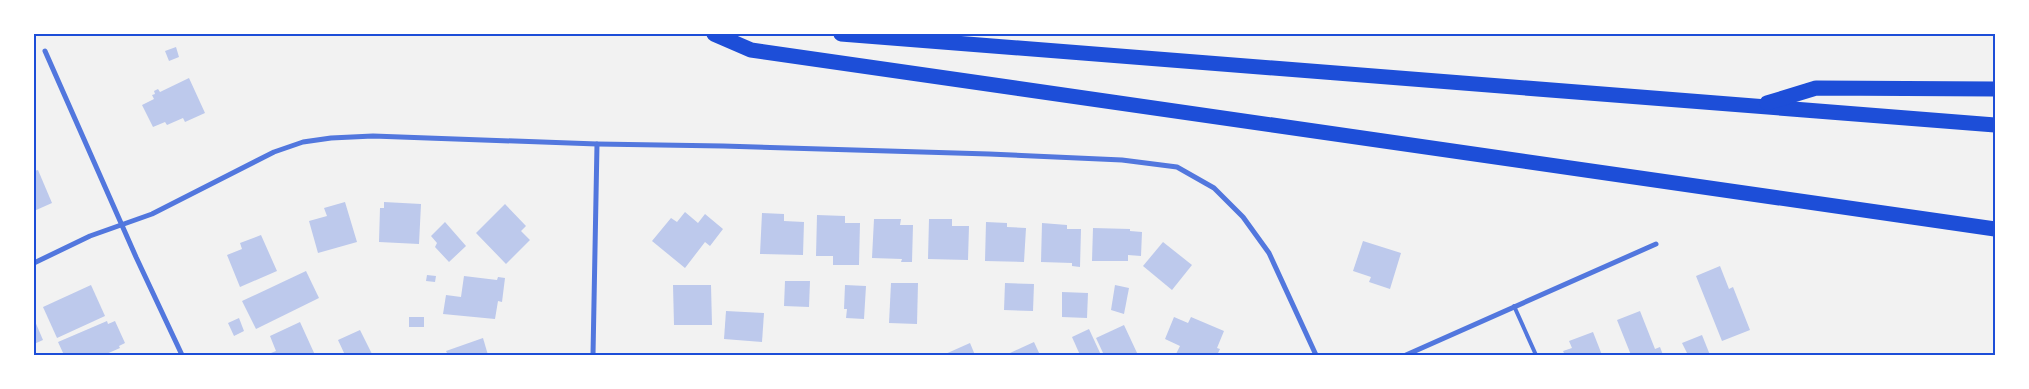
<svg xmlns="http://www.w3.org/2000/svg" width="2029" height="389" viewBox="0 0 2029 389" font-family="'IBM Plex Sans',sans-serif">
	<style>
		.building { fill: #bdc9ec }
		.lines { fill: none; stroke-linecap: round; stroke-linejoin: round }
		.service { stroke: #5277de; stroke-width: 4 }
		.minor { stroke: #5277de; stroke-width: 5 }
		.motorway { stroke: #1d4ed8; stroke-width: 15 }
		.neatline { fill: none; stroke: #1d4ed8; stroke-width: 2 }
	</style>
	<rect width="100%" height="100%" fill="#f2f2f2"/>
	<!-- building -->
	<g class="building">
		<path d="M176,47L179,57L169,61L165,51Z"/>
		<path d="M189,78L205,113L185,122L183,118L167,125L165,122L153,127L142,105L154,99L152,95L155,94L154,91L158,89L160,92Z"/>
		<path d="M38,170L52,203L34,211V171Z"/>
		<path d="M345,202L357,242L318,253L309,221L327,216L324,208Z"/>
		<path d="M384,202L421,204L419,244L379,242L380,208H384Z"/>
		<path d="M505,204L526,226L521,231L530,240L506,264L476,233Z"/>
		<path d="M685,212L698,223L705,214L723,229L710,246L705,242L685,268L652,241L671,218L677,222Z"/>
		<path d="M762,213L784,214V221L804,222L803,255L760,254Z"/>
		<path d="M817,215L845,216V223H860L859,265H833V256H816Z"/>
		<path d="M874,219H901L900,225H913L912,262H901L902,259L872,258Z"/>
		<path d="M929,219H952V226H969L968,260L928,259Z"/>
		<path d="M445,222L466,246L449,262L435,247L437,243L431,236Z"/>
		<path d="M986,222L1007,223V227L1026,228L1024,262L985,261Z"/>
		<path d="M1042,223L1067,225V229H1081L1080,267L1072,266V263L1041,262Z"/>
		<path d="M1093,228L1130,229V231L1142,232L1141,256L1128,255V261H1092Z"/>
		<path d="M261,235L277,271L240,287L227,255L242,249L240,243Z"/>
		<path d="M1363,241L1401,253L1390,289L1369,282L1371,277L1353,271Z"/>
		<path d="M1163,242L1192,265L1172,290L1143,266Z"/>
		<path d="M1720,266L1729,289L1733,287L1750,330L1722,341L1696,276Z"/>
		<path d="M306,271L319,298L256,329L242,301Z"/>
		<path d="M427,275L436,276L435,282L426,281Z"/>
		<path d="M464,276L497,280L498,277L505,278L502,302L498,301L495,319L443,314L446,295L461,297Z"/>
		<path d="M785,281H810L809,307L784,306Z"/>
		<path d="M891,283H918L917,324L889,323Z"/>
		<path d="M1005,283L1034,284L1033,311L1004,310Z"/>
		<path d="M91,285L105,316L57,338L43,307Z"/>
		<path d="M673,285H711L712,325H674Z"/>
		<path d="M845,285L866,286L864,319L846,318L847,309H844Z"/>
		<path d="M1115,285L1129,288L1124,314L1111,310Z"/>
		<path d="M1062,292L1088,293L1087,318L1062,317Z"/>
		<path d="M726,311L764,313L762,342L724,339Z"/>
		<path d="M1640,311L1655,349L1660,347L1663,355H1631L1617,320Z"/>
		<rect x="409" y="317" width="15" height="10"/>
		<path d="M1174,317L1188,323L1191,317L1224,331L1217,348L1220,349L1217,355L1176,354L1180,346L1165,339Z"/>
		<path d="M239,318L244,331L234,336L228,323Z"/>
		<path d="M34,319L43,340L34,344Z"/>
		<path d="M107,321L108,324L115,321L125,343L119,346L120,348L104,355H64L58,342Z"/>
		<path d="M300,322L315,355H266L276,351L270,336Z"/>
		<path d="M1124,325L1138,355H1104L1096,338Z"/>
		<path d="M1089,329L1101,355H1080L1072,337Z"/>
		<path d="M360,330L372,354L345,355L338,340Z"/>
		<path d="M1593,332L1602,355H1565L1563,351L1572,348L1569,341Z"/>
		<path d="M1702,335L1710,355H1688L1682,343Z"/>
		<path d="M483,338L488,355H448L446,351Z"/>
		<path d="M1034,342L1040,355H1011L1010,353Z"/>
		<path d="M970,343L975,355H943Z"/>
	</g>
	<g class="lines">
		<!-- service -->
		<path class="service" d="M1514,306L1536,355"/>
		<!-- minor -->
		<g class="minor">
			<path d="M45,51L136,257L182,355"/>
			<path d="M34,263L90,236L152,214L274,152L303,142L331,138L373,136L597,144L723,146L989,154L1122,160L1177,167L1214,188L1243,217L1269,253L1316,355"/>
			<path d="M593,355L597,144"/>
			<path d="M1406,355L1656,244"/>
		</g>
		<!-- motorway -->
		<g class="motorway">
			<path d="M714,34L751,50L1995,229"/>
			<path d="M841,34L1995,125"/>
			<path d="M1767,103L1816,88L1995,89"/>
		</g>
	</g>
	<!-- border -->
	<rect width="2029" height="389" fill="none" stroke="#ffffff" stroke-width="70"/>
	<rect x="35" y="35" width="1959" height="319" class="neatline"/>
</svg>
